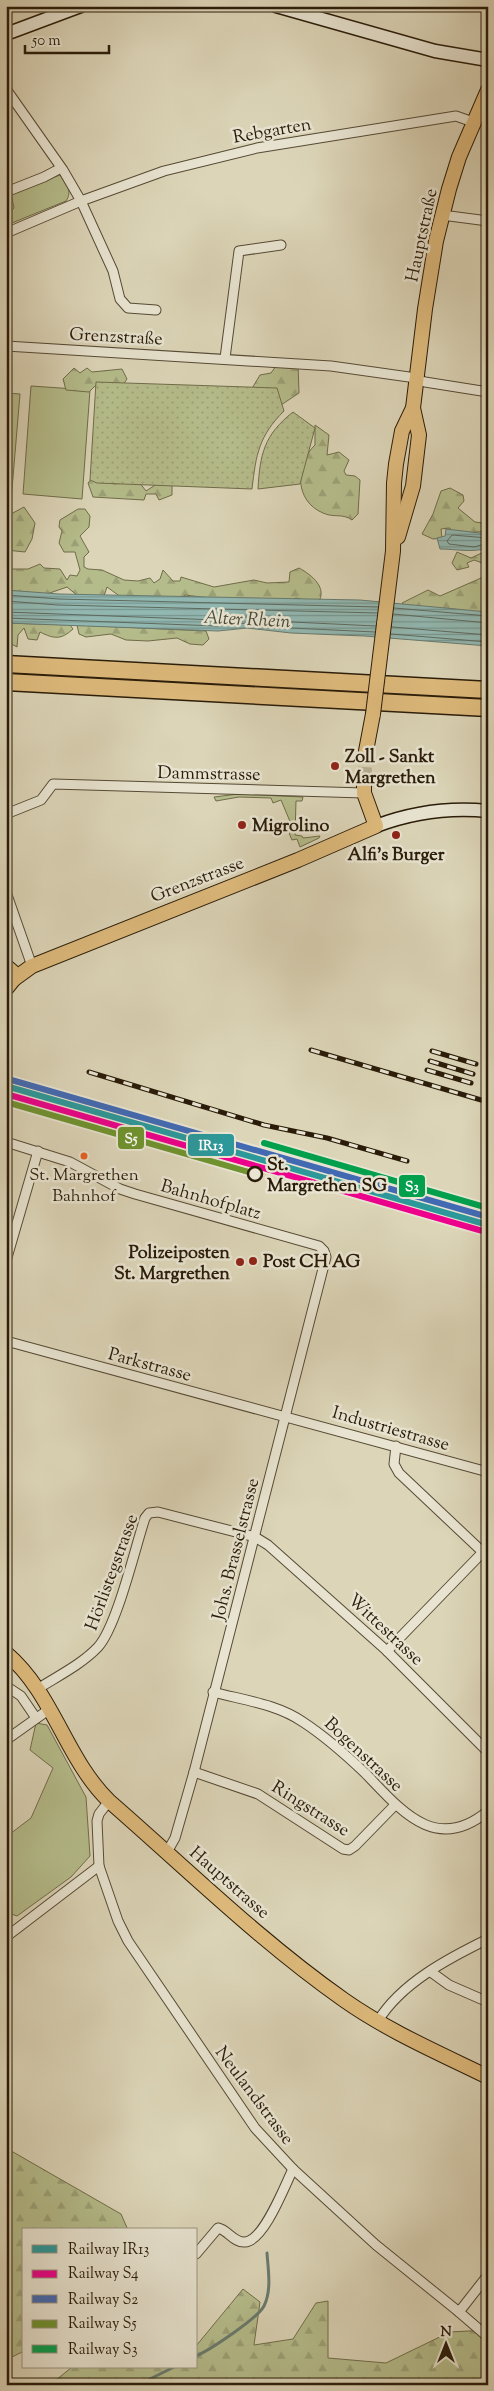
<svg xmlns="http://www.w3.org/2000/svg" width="494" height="2391" viewBox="0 0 494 2391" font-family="'Sorts Mill Goudy',serif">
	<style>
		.green { fill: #b5bc8b; stroke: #706c4a }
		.forest { fill: url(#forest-firs); stroke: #706c4a }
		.garden { fill: url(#garden-dots); stroke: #706c4a }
		.water { fill: url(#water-rules); stroke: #687a6e }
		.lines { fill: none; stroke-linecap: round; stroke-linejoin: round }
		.shore { stroke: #5e6a5e; stroke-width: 1 }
		.stream { stroke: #687a6e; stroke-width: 3 }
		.primary-tunnel { stroke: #b8b095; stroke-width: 14; stroke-dasharray: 14 7; stroke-linecap: butt }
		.street-casing { stroke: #564a35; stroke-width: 11 }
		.secondary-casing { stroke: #2a1c09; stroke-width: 15 }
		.primary-casing { stroke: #2a1c09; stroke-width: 16 }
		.highway-casing { stroke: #2a1c09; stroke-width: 19 }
		.street { stroke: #e8e4d1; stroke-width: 9 }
		.secondary { stroke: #e8e4d1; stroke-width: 12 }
		.primary { stroke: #deba7c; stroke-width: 14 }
		.highway { stroke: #deba7c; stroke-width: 16 }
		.rail-casing { stroke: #2a1c09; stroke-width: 5 }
		.rail { stroke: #e8e4d1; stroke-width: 3; stroke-dasharray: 9; stroke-linecap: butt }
		.primary-bridge-casing { stroke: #2a1c09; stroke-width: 16; stroke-linecap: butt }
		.primary-bridge { stroke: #deba7c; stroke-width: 14 }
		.rail-1-casing { stroke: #e8e4d1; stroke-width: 10 }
		.rail-2-casing { stroke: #e8e4d1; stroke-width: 10 }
		.rail-3-casing { stroke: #e8e4d1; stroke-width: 10 }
		.rail-4-casing { stroke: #e8e4d1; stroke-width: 10 }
		.rail-5-casing { stroke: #e8e4d1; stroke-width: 10 }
		.rail-1 { stroke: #2c989a; stroke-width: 6 }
		.rail-2 { stroke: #ec008c; stroke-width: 6 }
		.rail-3 { stroke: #426ab3; stroke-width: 6 }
		.rail-4 { stroke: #6f932f; stroke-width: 6 }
		.rail-5 { stroke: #029f4d; stroke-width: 6 }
		.poi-dot { fill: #8f2418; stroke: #e8e4d1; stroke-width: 2 }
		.bus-dot { fill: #e86121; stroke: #e8e4d1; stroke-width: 2 }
		.stop-dot { fill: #e8e4d1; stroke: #2a1c09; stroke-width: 2.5 }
		.labels { text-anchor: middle; stroke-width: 5; stroke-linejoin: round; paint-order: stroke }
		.bus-label { font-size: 17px; fill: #2a1c09; stroke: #e8e4d1 }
		.street-label { font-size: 18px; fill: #2a1c09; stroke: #e8e4d1 }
		.poi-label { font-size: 18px; font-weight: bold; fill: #2a1c09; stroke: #e8e4d1; text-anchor: start }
		.stop-label { font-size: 18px; font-weight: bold; fill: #2a1c09; stroke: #e8e4d1; text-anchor: start }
		.water-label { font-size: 19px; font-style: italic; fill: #494b3c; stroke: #e8e4d1 }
		.line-badge { stroke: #e8e4d1; stroke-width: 2 }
		.badge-label { font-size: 14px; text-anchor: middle; font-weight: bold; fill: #fff }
	</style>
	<defs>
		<pattern id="forest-firs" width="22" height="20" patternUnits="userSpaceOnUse" patternTransform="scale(1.25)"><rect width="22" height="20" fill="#b5bc8b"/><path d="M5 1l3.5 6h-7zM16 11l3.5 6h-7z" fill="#9ca177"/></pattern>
		<pattern id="garden-dots" width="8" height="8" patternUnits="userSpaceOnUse" patternTransform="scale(1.25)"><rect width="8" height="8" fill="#b5bc8b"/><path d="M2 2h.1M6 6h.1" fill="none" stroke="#9ca177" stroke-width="1.8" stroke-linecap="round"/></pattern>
		<pattern id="water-rules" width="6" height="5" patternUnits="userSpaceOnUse" patternTransform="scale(1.25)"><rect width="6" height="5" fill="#92b8b2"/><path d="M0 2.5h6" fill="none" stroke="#77958f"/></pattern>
	</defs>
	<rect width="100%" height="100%" fill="#dcd5b8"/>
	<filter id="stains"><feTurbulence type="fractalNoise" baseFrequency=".004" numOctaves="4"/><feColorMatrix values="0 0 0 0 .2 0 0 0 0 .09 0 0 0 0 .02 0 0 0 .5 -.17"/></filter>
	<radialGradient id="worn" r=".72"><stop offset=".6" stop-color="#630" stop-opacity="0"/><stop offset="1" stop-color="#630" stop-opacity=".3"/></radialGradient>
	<!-- green -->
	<g class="green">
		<path d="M60,175C66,183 73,191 66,201L7,225L6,216L14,208L11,194Z"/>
		<path d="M31,386L90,390L82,499L23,494Z"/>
		<path d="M6,393L20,394L9,525H6Z"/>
		<path d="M238,794L303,797L302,801H296L295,835L302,836L303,838L320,836L319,838L300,847L297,839L292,840L289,833L294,831L281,800L273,803L271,798L239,797L216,801L214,797Z"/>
		<path d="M36,1723L47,1725L86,1797L90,1856L71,1877L17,1916L6,1912V1837L31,1818L53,1768L30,1750Z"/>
	</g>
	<!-- forest -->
	<g class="forest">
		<path d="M298,364L299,393L278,407L251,390L260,375L271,373L276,366Z"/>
		<path d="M74,368L80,373L87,368L92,372L122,369L127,379L120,389L95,386L89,392L66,390L63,379Z"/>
		<path d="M315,425L329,435L327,455L339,452L349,460L344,471L346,475L355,476L360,480L358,514L352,520C343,513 333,518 323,513C294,501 295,464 315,445Z"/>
		<path d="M96,473L111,475L113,484L139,482L146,491L160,482L172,484V495L159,500L156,494H146L144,500L93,497L88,483Z"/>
		<path d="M450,488L463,495L464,501L458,508L475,522L483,523L488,509V531L466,533L451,539L450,528L441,529L442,538L433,539L422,534L433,514L441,491Z"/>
		<path d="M24,507L35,523L32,539L25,552L6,550V527L11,514Z"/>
		<path d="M78,509H85L90,516L89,527L80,536L89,552L84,557V567L88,569L102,570L124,580L138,581L150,578L154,583L160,579L163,570L173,581H180L181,577L214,587L254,580L267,583L289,582L290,572L299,568C312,575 328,588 318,603L296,598L275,606L185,595L178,601L125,600L107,587L104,596H78L67,587L44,595L6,596V569H28L40,564L44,568L60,569L67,580L70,575L77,576L80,570L75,552H64L59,543L62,531L59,527L60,520Z"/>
		<path d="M488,550V565L474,560L467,563L469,567L457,570L452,563L457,552L471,558Z"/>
		<path d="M488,575V619L416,618L402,603L428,590L440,596Z"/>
		<path d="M6,623L70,625L73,629C61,640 54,639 40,632L37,640L28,639L24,628L18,635L17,647L6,641Z"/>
		<path d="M77,625L206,631L209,639L203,645L190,644L177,638L148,641L126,640L111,634L86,637L79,634Z"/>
		<path d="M6,2148L121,2214L128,2230H24V2351L6,2360Z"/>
		<path d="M243,2289L260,2302L254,2345L293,2339L316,2303L328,2301V2358L386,2363L450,2332L488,2330V2385H50L72,2367H196V2346Z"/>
	</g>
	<!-- garden -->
	<g class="garden">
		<path d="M96,382L277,388L284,411C259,436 256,454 252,489L97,483L90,480Z"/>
		<path d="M293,412L315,428L300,484L258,489C260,454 264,435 293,412Z"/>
	</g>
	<!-- water -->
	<g class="water">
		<path d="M446,529L488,534V548C471,553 457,549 440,549L437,538L445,536Z"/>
		<path d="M6,590L59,594L360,600L488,612V646L364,636L291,633L247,628L218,631L6,623Z"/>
	</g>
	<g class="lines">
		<!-- shore -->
		<g class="shore">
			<path d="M488,538L452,535L447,541L449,544L474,547L488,543"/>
			<path d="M6,595L59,599L378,607"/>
			<path d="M6,601L58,605L377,613"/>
			<path d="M394,608L488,616"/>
			<path d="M6,612L217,620L247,617L292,622L376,626"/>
			<path d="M393,614L488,623"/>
			<path d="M6,618L217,626L247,623L291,628L375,632"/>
			<path d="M392,627L488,635"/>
			<path d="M391,634L488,642"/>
		</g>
		<!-- stream -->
		<g class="stream">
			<path d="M196,2356C210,2350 258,2318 264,2306C272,2290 268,2269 267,2253"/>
			<path d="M138,2385L174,2367"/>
		</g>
		<!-- primary-tunnel -->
		<path class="primary-tunnel" d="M364,781L366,751"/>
		<defs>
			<g id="street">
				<path d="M6,89L63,170L81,201L113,271L120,299L128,308L156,310"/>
				<path d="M6,192L44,177L61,168"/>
				<path d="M442,215L488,221"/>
				<path d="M6,233L81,201L164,171L257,148L456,116L473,122"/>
				<path d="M6,346L331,366L409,377L425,382L488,392"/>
				<path d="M225,358L239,251L281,245"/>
				<path d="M6,814L41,800L53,784L364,793"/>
				<path d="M6,892L32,966"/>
				<path d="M6,1142L70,1162L120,1189L135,1194L319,1246L324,1251L326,1257L194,1772L175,1838L167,1852"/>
				<path d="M6,1261L38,1151"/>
				<path d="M6,1341L488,1472"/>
				<path d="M396,1446L394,1464L399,1473L488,1557"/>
				<path d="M387,1651L483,1552"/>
				<path d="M6,1686L21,1696L36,1718"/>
				<path d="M39,1688C58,1676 82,1664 98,1647C117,1626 135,1548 145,1518L149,1513L158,1512L255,1537L268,1545L387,1651L488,1752"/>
				<path d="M213,1692C243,1700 277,1704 303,1722C326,1737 345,1754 365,1773C400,1809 435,1855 488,1811"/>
				<path d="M6,1740L51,1708"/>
				<path d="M194,1772L258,1794L343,1849L349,1850L355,1846L395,1805"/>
				<path d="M109,1801L99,1814L97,1821L99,1866L118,1921L128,1941L255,2128L293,2169L376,2245L459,2312L488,2275"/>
				<path d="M6,1937L99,1866"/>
				<path d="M431,1972L449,1985L488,2002"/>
				<path d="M378,2021C401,1983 449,1958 488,1939"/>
				<path d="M196,2254L218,2228C228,2230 234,2243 245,2242C264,2241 285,2185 293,2169"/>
				<path d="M459,2312L488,2337"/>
			</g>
			<g id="secondary">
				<path d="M276,6L435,51L488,60"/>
				<path d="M6,34L81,6"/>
				<path d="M376,826C413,812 448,807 488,811"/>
			</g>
			<g id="primary">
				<path d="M398,537L413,486L419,435L413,408"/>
				<path d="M384,624L393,551L394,483L396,464L402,431L413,408L425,309L436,241L449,189L459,157L488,90"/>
				<path d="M366,751L373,714"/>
				<path d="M6,966L13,972L14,979L6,989"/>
				<path d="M14,979L32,966L298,860L376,826L364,793V781"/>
				<path d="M6,1653C54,1694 65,1758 109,1801C186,1868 260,1941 344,2000C388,2031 439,2053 488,2077"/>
			</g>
			<g id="highway">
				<path d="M6,664L488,690"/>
				<path d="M6,682L488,708"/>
			</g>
		</defs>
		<!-- street casing -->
		<use href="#street" class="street-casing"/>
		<!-- secondary casing -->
		<use href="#secondary" class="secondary-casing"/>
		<!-- primary casing -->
		<use href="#primary" class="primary-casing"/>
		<!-- highway casing -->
		<use href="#highway" class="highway-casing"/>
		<!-- street -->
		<use href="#street" class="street"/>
		<!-- secondary -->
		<use href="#secondary" class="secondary"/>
		<!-- primary -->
		<use href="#primary" class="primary"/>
		<!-- highway -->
		<use href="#highway" class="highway"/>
		<defs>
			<g id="rail">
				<path d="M311,1050L488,1102"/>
				<path d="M432,1051L476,1064"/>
				<path d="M430,1061L473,1074"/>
				<path d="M427,1070L471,1083"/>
				<path d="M89,1072L264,1125L327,1138L407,1161"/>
			</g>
		</defs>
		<!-- rail casing -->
		<use href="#rail" class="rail-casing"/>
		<!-- rail -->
		<use href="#rail" class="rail"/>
		<defs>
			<path id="primary-bridge" d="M373,714L384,624"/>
		</defs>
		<!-- primary-bridge casing -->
		<use href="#primary-bridge" class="primary-bridge-casing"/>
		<!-- primary-bridge -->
		<use href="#primary-bridge" class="primary-bridge"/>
		<defs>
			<path id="rail-1" d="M6,1086L488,1225"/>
			<path id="rail-2" d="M6,1094L486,1232"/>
			<path id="rail-3" d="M8,1079L488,1217"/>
			<path id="rail-4" d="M6,1102L256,1174"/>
			<path id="rail-5" d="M264,1143L488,1208"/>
		</defs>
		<!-- rail-1 casing -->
		<use href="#rail-1" class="rail-1-casing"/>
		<!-- rail-2 casing -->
		<use href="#rail-2" class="rail-2-casing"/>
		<!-- rail-3 casing -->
		<use href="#rail-3" class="rail-3-casing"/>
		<!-- rail-4 casing -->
		<use href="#rail-4" class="rail-4-casing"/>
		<!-- rail-5 casing -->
		<use href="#rail-5" class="rail-5-casing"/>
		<!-- rail-1 -->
		<use href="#rail-1" class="rail-1"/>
		<!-- rail-2 -->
		<use href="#rail-2" class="rail-2"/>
		<!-- rail-3 -->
		<use href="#rail-3" class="rail-3"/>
		<!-- rail-4 -->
		<use href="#rail-4" class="rail-4"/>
		<!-- rail-5 -->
		<use href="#rail-5" class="rail-5"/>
	</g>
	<!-- markers -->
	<g class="poi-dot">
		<circle cx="335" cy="766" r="5"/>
		<circle cx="242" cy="825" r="5"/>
		<circle cx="396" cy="835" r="5"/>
		<circle cx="253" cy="1261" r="5"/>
		<circle cx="240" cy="1262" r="5"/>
	</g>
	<circle class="bus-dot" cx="84" cy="1156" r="4.5"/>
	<circle class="stop-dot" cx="255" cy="1174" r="7"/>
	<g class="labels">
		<!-- bus labels -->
		<g class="bus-label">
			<text x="84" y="1180">St. Margrethen<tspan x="84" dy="21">Bahnhof</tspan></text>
		</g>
		<!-- street labels -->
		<g class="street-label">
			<text transform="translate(272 130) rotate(-10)" y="6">Rebgarten</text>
			<text transform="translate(421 235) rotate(-78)" y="6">Hauptstraße</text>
			<text transform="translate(116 336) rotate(3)" y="6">Grenzstraße</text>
			<text transform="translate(209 773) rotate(1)" y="6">Dammstrasse</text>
			<text transform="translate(197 879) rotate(-21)" y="6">Grenzstrasse</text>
			<text transform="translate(211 1199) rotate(16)" y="6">Bahnhofplatz</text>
			<text transform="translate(150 1364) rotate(15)" y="6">Parkstrasse</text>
			<text transform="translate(391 1428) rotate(16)" y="6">Industriestrasse</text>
			<text transform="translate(235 1549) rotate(-76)" y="6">Johs. Brasselstrasse</text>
			<text transform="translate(111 1572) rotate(-70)" y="6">Hörlistegstrasse</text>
			<text transform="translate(386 1629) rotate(43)" y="6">Wittestrasse</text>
			<text transform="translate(364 1754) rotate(43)" y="6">Bogenstrasse</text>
			<text transform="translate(311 1808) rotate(32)" y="6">Ringstrasse</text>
			<text transform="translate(230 1882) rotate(41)" y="6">Hauptstrasse</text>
			<text transform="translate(255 2095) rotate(53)" y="6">Neulandstrasse</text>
		</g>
		<!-- poi labels -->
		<g class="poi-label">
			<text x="345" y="762">Zoll - Sankt<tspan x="345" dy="21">Margrethen</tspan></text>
			<text x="252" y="831">Migrolino</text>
			<text x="396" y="860" text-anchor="middle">Alfi's Burger</text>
			<text x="230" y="1258" text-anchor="end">Polizeiposten<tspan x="230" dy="21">St. Margrethen</tspan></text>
			<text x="263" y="1267">Post CH AG</text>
		</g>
		<!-- stop labels -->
		<g class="stop-label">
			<text x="267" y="1170">St.<tspan x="267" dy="21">Margrethen SG</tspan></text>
		</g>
		<!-- water labels -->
		<g class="water-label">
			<text transform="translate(247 618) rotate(3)" y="7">Alter Rhein</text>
		</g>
	</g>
	<g class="line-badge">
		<rect x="117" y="1126" width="28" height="24" rx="5" fill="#6f932f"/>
		<rect x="187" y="1133" width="48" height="24" rx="5" fill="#2c989a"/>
		<rect x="398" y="1174" width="28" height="24" rx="5" fill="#029f4d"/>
	</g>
	<g class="badge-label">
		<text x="131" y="1143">S5</text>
		<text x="211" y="1150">IR13</text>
		<text x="412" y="1191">S3</text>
	</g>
	<!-- margin -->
	<rect width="494" height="2391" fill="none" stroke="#dcd5b8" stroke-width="25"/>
	<rect x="8" y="8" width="479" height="2376" fill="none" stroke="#2a1c09" stroke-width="2.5"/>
	<rect x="12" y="12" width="469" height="2366" fill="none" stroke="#2a1c09"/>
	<!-- legend -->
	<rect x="22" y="2228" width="175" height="140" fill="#e8e4d1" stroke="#9c9481"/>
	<rect x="32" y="2245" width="25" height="8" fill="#2c989a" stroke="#9c9481"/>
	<text x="68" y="2254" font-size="15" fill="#2a1c09">Railway IR13</text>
	<rect x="32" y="2270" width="25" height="8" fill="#ec008c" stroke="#9c9481"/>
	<text x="68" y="2278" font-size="15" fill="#2a1c09">Railway S4</text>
	<rect x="32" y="2295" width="25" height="8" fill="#426ab3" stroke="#9c9481"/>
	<text x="68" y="2304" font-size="15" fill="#2a1c09">Railway S2</text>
	<rect x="32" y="2320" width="25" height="8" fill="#6f932f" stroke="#9c9481"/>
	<text x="68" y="2328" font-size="15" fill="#2a1c09">Railway S5</text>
	<rect x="32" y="2345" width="25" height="8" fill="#029f4d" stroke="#9c9481"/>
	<text x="68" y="2354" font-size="15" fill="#2a1c09">Railway S3</text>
	<!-- north arrow -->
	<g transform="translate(446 2344)" stroke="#e8e4d1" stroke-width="4" paint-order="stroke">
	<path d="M0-4L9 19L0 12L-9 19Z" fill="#2a1c09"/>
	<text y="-8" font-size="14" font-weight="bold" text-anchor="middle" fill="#2a1c09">N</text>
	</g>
	<!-- scale -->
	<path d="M25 45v8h84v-8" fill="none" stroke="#2a1c09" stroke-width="2.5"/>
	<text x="32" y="45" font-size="15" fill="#2a1c09" stroke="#e8e4d1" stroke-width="4" paint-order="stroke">50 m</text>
	<rect width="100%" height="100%" filter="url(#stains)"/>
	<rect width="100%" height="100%" fill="url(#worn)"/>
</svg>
